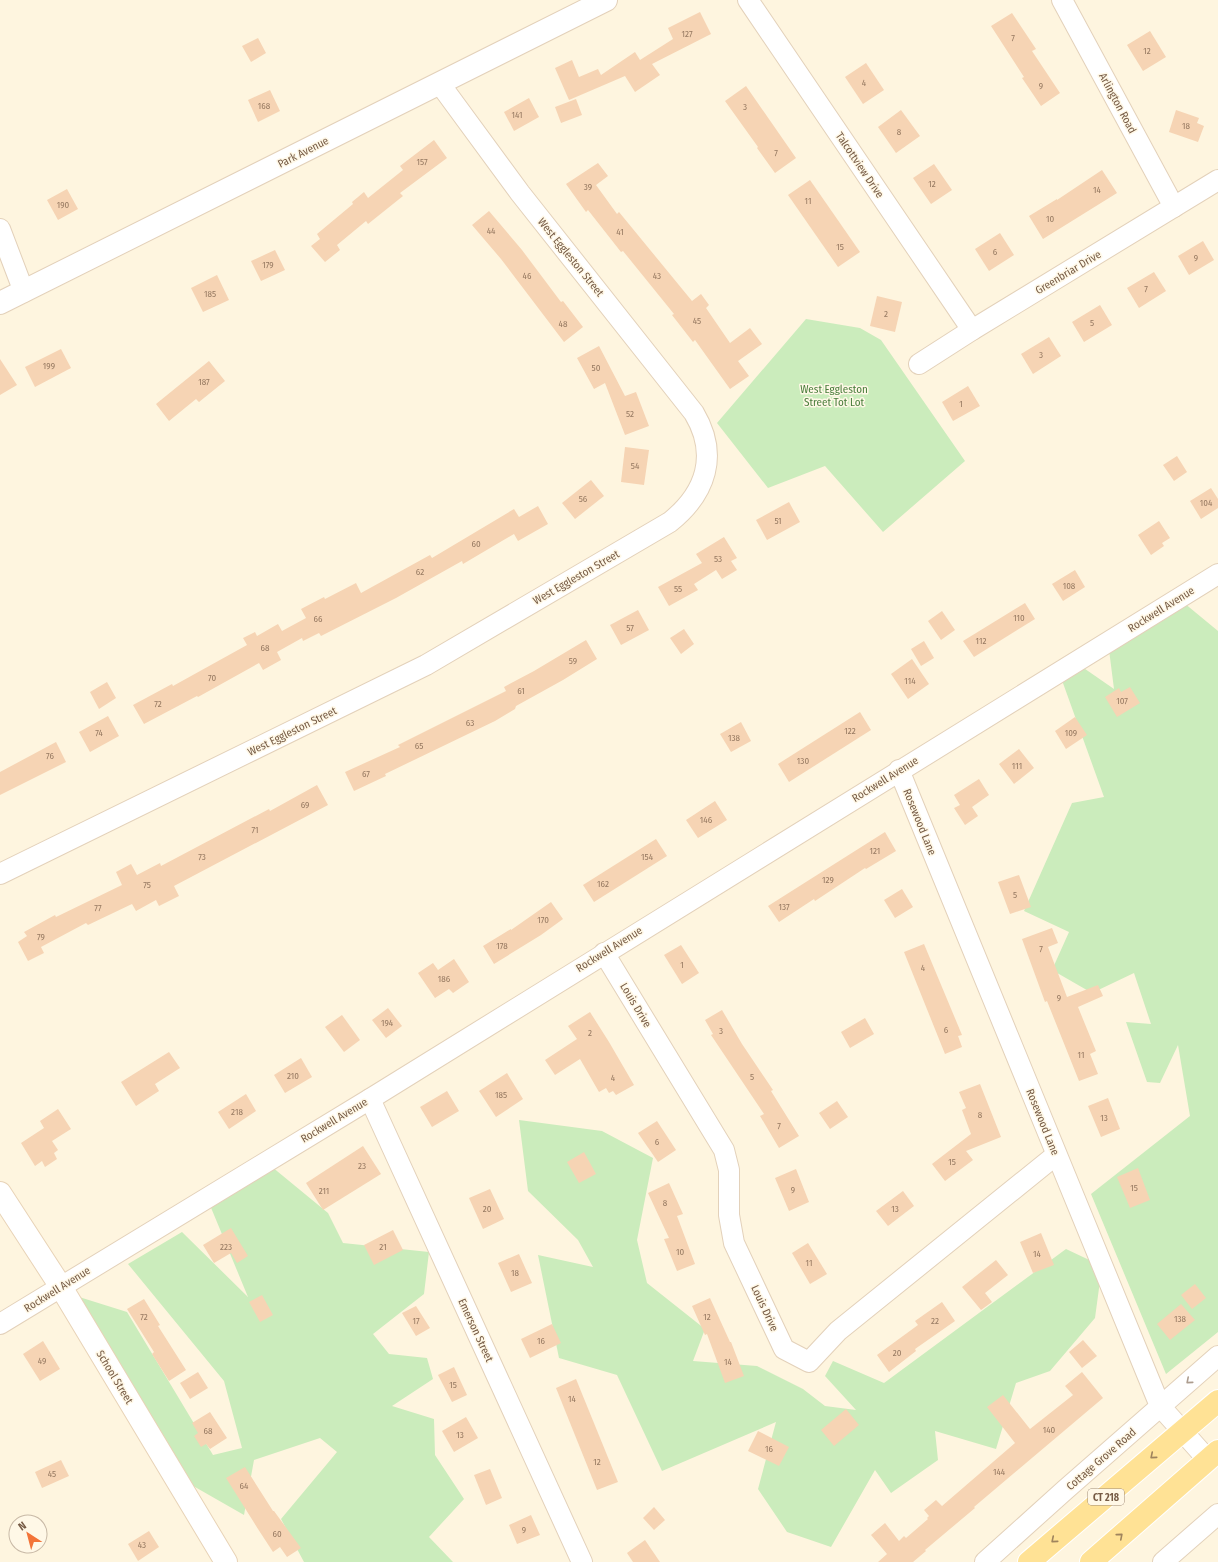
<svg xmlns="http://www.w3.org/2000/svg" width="1218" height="1562" viewBox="0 0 1218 1562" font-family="'Fira Sans Condensed',sans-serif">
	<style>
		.green { fill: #cbecbc }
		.building { fill: #f6d4b4 }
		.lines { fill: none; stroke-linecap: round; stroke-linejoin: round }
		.minor-casing { stroke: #e3d1ba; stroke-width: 22 }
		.tertiary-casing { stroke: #e3d1ba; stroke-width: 24 }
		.secondary-casing { stroke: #e8d3b7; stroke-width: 24 }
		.primary-casing { stroke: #fff; stroke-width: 24 }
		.minor { stroke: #fff; stroke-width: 20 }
		.tertiary { stroke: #fff; stroke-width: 22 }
		.secondary { stroke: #fff; stroke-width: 22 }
		.primary { stroke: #ffe295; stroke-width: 22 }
		.oneway { stroke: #ad9d8f }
		.oneway2 { stroke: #9f845d }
		.labels { text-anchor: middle; stroke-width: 3; stroke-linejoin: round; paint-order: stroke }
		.number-label { font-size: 9px; fill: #967961 }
		.shield { fill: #fff8e7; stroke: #9f8a76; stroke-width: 1 }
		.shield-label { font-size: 10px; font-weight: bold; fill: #765b45 }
		.street-label { font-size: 11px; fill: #765b45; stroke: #fff8e7 }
		.park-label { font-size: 11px; fill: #497d3b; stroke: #fff8e7 }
	</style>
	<rect width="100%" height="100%" fill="#fef5df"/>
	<!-- green -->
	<g class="green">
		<path d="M806,319L860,328L881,340L965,461L883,532L825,466L768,488L717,423Z"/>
		<path d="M1178,598L1218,631V1332L1166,1374L1091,1194L1190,1116L1178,1045L1160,1083L1147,1082L1126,1022L1151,1024L1134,973L1092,993L1052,970L1069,932L1024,911L1072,803L1104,797L1059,672L1075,662L1114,689L1108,642Z"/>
		<path d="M519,1120L602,1131L653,1158L637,1240L647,1283L705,1329L693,1361L757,1366L803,1389L825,1406L856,1410L825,1376L833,1361L884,1383L1066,1249L1102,1266L1095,1318L1050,1371L1016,1383L996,1449L935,1431L938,1460L891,1493L875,1470L831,1547L787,1532L758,1489L776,1422L662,1471L617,1375L559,1358L538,1255L593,1267L578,1240L528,1191Z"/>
		<path d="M266,1162L328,1213L343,1243L429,1252L424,1294L373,1334L389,1354L427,1358L433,1379L392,1406L434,1419L435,1455L464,1499L429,1537L453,1562H304L281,1519L337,1452L320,1438L254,1460L244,1515L174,1475L76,1296L127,1312L213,1455L242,1448L224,1381L128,1264L182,1232L248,1297L207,1198Z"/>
	</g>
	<!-- building -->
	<g class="building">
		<path d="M700,12L711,34L652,64L660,75L635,92L625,76L569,100L555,68L572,60L579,77L598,69L601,75L635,52L640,60L673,39L668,28Z"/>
		<path d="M1012,13L1036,49L1032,51L1060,93L1041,106L1022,78L1024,77L991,26Z"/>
		<path d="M1150,31L1166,57L1143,71L1127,45Z"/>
		<path d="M258,38L266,53L251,62L242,46Z"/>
		<path d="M866,63L884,90L863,104L845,77Z"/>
		<path d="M746,86L796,158L775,173L757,148L758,147L725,101Z"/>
		<path d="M270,90L280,111L258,122L248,100Z"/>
		<path d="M529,98L539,117L514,131L504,112Z"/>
		<path d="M576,99L582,115L561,123L555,107Z"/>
		<path d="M901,110L920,136L896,153L878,127Z"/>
		<path d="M1176,110L1199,118L1197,123L1204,126L1198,142L1169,132Z"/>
		<path d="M434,140L447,158L400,193L403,196L368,224L366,221L337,245L340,250L325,262L311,246L320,239L317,234L353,204L352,202L364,192L368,198L403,170L400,166Z"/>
		<path d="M598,163L608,176L596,185L617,214L619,212L692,301L701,294L709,305L706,308L730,343L750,328L762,344L738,361L749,376L730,389L695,340L693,342L672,315L674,314L623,251L621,252L588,210L586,212L566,184Z"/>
		<path d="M934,164L952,190L931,204L913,178Z"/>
		<path d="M1102,170L1117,193L1043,239L1029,216L1057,199V200Z"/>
		<path d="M810,180L860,252L838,267L788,195Z"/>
		<path d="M67,189L78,209L58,220L47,200Z"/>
		<path d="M489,211L522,250L561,302L563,301L583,327L564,342L501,259L472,225Z"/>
		<path d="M1000,233L1014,255L989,271L975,249Z"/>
		<path d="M1203,241L1214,260L1189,275L1178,256Z"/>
		<path d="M275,250L285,270L261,281L251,261Z"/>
		<path d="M1154,272L1166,291L1139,308L1127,288Z"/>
		<path d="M217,275L229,300L203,312L191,288Z"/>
		<path d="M877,296L902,302L895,332L870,326Z"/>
		<path d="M1100,305L1112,325L1084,342L1072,322Z"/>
		<path d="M1049,337L1061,356L1033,374L1021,354Z"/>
		<path d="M599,346L625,396L636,392L649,426L625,435L605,383L594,389L577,358Z"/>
		<path d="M61,349L71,368L35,387L25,367Z"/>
		<path d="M0,359L17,385L0,395Z"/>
		<path d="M209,361L225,381L199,402L196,399L169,421L156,404Z"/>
		<path d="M968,386L980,406L953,421L942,402Z"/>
		<path d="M625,447L649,450L644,485L621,482Z"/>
		<path d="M1177,456L1187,472L1174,481L1163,465Z"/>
		<path d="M591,480L604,496L575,519L562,503Z"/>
		<path d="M1211,488L1218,499V508L1201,519L1190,501Z"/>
		<path d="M789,502L800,522L767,540L756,520Z"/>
		<path d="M538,506L548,524L518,541L514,534L463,564L462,561L396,598L321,636L319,633L303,641L302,638L277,652L281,660L263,670L259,663L198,697L197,696L144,724L133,705L172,684L173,686L247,645L243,638L255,632L257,636L278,624L282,631L306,618L301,609L324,597L325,599L356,583L361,593L430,555L432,558L514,509L519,517Z"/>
		<path d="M1159,521L1170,538L1162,543L1164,546L1151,555L1138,535Z"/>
		<path d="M724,537L737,558L731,561L737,570L722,579L716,570L694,584L698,590L669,606L658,587L702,563L696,554Z"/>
		<path d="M1075,570L1085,587L1063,601L1052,584Z"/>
		<path d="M1025,603L1035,619L974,657L963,641Z"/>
		<path d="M638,610L649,630L621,645L610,625Z"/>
		<path d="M942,611L955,630L941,640L928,621Z"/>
		<path d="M684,629L694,644L681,654L670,638Z"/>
		<path d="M586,640L597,659L563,680L516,706L515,709L495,721L385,774L386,776L354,791L345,772L400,747L398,745L506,691L504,687L534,671Z"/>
		<path d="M924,641L934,658L921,666L911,649Z"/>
		<path d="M912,659L929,684L908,699L891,674Z"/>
		<path d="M107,682L116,698L99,709L90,692Z"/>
		<path d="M1130,687L1140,703L1117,717L1105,697L1119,688L1121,692Z"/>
		<path d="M860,712L871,730L789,782L778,764Z"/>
		<path d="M108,716L119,736L90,752L79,732Z"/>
		<path d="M1075,717L1087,735L1066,749L1055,731Z"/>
		<path d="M741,722L751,741L731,752L720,734Z"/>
		<path d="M56,742L66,762L0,795V772Z"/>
		<path d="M1019,749L1034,768L1014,784L999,764Z"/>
		<path d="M979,779L989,795L972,807L978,816L965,825L954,808L960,805L954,795Z"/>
		<path d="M317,785L328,805L174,886L179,896L159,906L156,900L136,911L132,904L88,925L86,923L41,947L44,953L28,961L18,942L27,936L24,932L55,915L56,917L122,885L116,872L131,864L137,875L160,863L161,866L269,809L270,811Z"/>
		<path d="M715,801L727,820L698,838L686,820Z"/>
		<path d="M885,832L896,851L866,869L865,868L815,901L814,899L779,922L768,906Z"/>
		<path d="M656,839L667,856L594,902L583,885Z"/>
		<path d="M1019,875L1031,907L1010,914L998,882Z"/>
		<path d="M902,889L913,907L895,918L884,900Z"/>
		<path d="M551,902L563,919L541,935L494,964L483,946L511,929V930Z"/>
		<path d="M1052,928L1058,943L1048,947L1067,997L1098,985L1103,996L1078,1007L1096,1051L1090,1054L1098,1074L1079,1081L1047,1001L1045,1002L1022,939Z"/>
		<path d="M924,944L962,1035L958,1036L962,1047L945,1054L904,952Z"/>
		<path d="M681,945L699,973L682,984L664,955Z"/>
		<path d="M454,959L469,982L453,993L449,989L435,998L418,973L433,963L438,970Z"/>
		<path d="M388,1008L402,1026L386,1038L372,1020Z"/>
		<path d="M722,1010L742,1044L773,1090L771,1091L799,1136L779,1148L760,1116L764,1114L711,1035L713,1034L705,1020Z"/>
		<path d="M590,1012L609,1042L634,1085L616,1095L613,1091L609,1093L606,1088L599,1092L580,1059L555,1075L545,1060L577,1039L568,1026Z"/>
		<path d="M342,1015L360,1040L344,1052L325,1027Z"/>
		<path d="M865,1018L874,1034L850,1048L841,1032Z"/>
		<path d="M169,1052L180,1068L155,1084L159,1091L136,1106L121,1082Z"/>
		<path d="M301,1058L312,1077L285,1093L274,1075Z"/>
		<path d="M507,1073L523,1099L496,1117L479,1091Z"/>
		<path d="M980,1084L1001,1137L966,1151L973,1160L945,1181L932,1164L971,1134L962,1110L966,1108L959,1092Z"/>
		<path d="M447,1091L459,1111L432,1127L420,1107Z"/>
		<path d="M246,1094L256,1111L229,1129L218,1112Z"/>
		<path d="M1108,1098L1120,1129L1101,1137L1088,1106Z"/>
		<path d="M837,1101L848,1117L830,1129L819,1113Z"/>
		<path d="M58,1109L71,1129L52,1141L58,1150L54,1153L57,1159L45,1167L42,1161L35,1166L21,1143L44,1128L40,1121Z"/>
		<path d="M657,1121L676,1150L658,1162L638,1133Z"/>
		<path d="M363,1146L381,1174L323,1210L306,1183Z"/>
		<path d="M584,1152L596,1174L579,1183L567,1162Z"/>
		<path d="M1138,1168L1150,1200L1130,1208L1117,1177Z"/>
		<path d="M796,1169L809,1202L789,1211L775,1178Z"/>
		<path d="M669,1183L683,1214L677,1216L695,1264L677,1271L664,1239L669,1238L648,1193Z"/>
		<path d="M490,1189L504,1219L483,1229L469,1198Z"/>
		<path d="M903,1191L914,1206L888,1226L876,1211Z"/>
		<path d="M231,1228L248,1256L237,1263L231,1253L214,1263L203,1245Z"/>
		<path d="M393,1230L403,1250L374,1265L364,1245Z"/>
		<path d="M1041,1233L1054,1265L1033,1273L1020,1242Z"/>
		<path d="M808,1243L827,1274L810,1284L792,1253Z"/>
		<path d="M519,1254L532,1283L511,1292L498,1263Z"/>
		<path d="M996,1260L1008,1275L985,1293L992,1302L981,1310L962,1287Z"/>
		<path d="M1195,1284L1206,1298L1192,1309L1181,1295Z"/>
		<path d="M262,1295L273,1315L260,1322L249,1302Z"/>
		<path d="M710,1298L730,1342H731L744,1376L725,1383L707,1334L705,1335L692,1306Z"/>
		<path d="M144,1299L160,1325L158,1326L186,1370L169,1381L152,1354L154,1352L127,1309Z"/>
		<path d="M942,1302L955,1321L915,1349L916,1351L889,1372L877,1355L918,1325L915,1321Z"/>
		<path d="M1181,1304L1195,1320L1170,1340L1157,1324Z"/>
		<path d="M416,1306L430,1328L416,1336L402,1313Z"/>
		<path d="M552,1324L561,1343L530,1358L521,1339Z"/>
		<path d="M1083,1340L1097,1356L1082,1368L1069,1352Z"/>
		<path d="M43,1341L60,1369L40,1381L23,1354Z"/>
		<path d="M454,1367L467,1395L452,1402L438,1375Z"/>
		<path d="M198,1372L208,1388L190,1399L180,1383Z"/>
		<path d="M1082,1372L1103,1398L974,1507L975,1508L925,1550L926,1551L913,1562H878L887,1554L871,1535L885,1523L899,1541L904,1536L906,1538L928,1519L927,1518L929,1516L924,1510L936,1500L942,1506L1015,1443L987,1407L1003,1395L1030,1429L1073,1395L1065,1386Z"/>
		<path d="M576,1379L618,1482L597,1490L556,1388Z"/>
		<path d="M846,1409L859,1425L834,1446L821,1430Z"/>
		<path d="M210,1412L227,1438L210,1449L206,1444L201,1447L194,1436L198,1433L192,1423Z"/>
		<path d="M466,1417L478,1438L454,1452L442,1431Z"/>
		<path d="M758,1431L789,1447L779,1466L748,1451Z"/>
		<path d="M61,1460L69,1476L42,1488L35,1472Z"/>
		<path d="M245,1467L273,1511H274L301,1548L287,1557L280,1547L273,1552L258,1529L226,1478Z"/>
		<path d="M490,1469L502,1498L486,1505L474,1475Z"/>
		<path d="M654,1507L665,1520L654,1530L643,1518Z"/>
		<path d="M531,1515L540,1535L517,1544L509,1525Z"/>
		<path d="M149,1531L159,1547L138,1561L128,1544Z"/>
		<path d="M645,1540L660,1562H633L627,1553Z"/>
	</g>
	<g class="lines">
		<defs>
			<g id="minor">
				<path d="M748,0L972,330"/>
				<path d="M1062,0L1174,207"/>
				<path d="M0,229L24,292"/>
				<path d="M919,364L972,330L1218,180"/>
				<path d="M899,770L1160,1406L1208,1460"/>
				<path d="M0,874L426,665L670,522C706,493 719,455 694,413L520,193L440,84"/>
				<path d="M604,953L724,1150L729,1170V1215L734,1243L784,1349L809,1362L838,1331L1056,1155"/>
				<path d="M370,1099L582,1562"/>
				<path d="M0,1324L370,1099L1218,574"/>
				<path d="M985,1562L1065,1490L1218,1356"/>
				<path d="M1163,1562L1218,1514"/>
			</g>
			<path id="tertiary" d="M0,303L606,0"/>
			<path id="secondary" d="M0,1193L61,1287L226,1562"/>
			<g id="primary">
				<path d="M1029,1562L1218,1401"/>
				<path d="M1091,1562L1218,1451"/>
			</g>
		</defs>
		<!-- minor casing -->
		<use href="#minor" class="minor-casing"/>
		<!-- tertiary casing -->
		<use href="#tertiary" class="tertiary-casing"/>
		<!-- secondary casing -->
		<use href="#secondary" class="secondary-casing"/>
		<!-- primary casing -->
		<use href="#primary" class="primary-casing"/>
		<!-- minor -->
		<use href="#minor" class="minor"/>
		<!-- tertiary -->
		<use href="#tertiary" class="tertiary"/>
		<!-- secondary -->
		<use href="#secondary" class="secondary"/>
		<!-- primary -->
		<use href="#primary" class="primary"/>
	</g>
	<!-- one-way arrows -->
	<defs><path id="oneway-chevron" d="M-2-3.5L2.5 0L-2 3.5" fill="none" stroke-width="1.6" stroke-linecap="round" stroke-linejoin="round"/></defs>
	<use class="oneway" href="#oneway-chevron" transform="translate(1189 1381) rotate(139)"/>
	<g class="oneway2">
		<use href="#oneway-chevron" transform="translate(1153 1456) rotate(140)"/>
		<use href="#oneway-chevron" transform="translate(1120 1536) rotate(-41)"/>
		<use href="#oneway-chevron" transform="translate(1054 1540) rotate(140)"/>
	</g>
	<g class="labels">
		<!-- number labels -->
		<g class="number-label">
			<text x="687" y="37">127</text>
			<text x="1013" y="41">7</text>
			<text x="1147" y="54">12</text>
			<text x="864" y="86">4</text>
			<text x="1041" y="89">9</text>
			<text x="264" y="109">168</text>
			<text x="745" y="110">3</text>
			<text x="517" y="118">141</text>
			<text x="1186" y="129">18</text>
			<text x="899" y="135">8</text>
			<text x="776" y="156">7</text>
			<text x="422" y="165">157</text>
			<text x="932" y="187">12</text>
			<text x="588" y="190">39</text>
			<text x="1097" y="193">14</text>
			<text x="808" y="204">11</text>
			<text x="63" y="208">190</text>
			<text x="1050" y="222">10</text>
			<text x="491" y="234">44</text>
			<text x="620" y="235">41</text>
			<text x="840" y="250">15</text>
			<text x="995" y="255">6</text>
			<text x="1196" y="261">9</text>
			<text x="268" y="268">179</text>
			<text x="527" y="279">46</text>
			<text x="657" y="279">43</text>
			<text x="1146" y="292">7</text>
			<text x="210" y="297">185</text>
			<text x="886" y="317">2</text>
			<text x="697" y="324">45</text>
			<text x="1092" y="326">5</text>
			<text x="563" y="327">48</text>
			<text x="1041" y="358">3</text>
			<text x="49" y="369">199</text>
			<text x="596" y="371">50</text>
			<text x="204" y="385">187</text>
			<text x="961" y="407">1</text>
			<text x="630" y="417">52</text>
			<text x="635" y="469">54</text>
			<text x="583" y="502">56</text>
			<text x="1206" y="506">104</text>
			<text x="778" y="524">51</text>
			<text x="476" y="547">60</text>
			<text x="718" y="562">53</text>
			<text x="420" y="575">62</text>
			<text x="1069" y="589">108</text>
			<text x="678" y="592">55</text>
			<text x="1019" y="621">110</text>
			<text x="318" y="622">66</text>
			<text x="630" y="631">57</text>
			<text x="981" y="644">112</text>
			<text x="265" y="651">68</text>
			<text x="573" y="664">59</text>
			<text x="212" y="681">70</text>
			<text x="910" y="684">114</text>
			<text x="521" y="694">61</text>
			<text x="1122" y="704">107</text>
			<text x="158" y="707">72</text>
			<text x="470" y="726">63</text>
			<text x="850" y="734">122</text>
			<text x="99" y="736">74</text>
			<text x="1071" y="736">109</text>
			<text x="734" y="741">138</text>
			<text x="419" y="749">65</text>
			<text x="50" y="759">76</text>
			<text x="803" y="764">130</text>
			<text x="1017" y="769">111</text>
			<text x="366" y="777">67</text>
			<text x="305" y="808">69</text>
			<text x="706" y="823">146</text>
			<text x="255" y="833">71</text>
			<text x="875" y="854">121</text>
			<text x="202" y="860">73</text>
			<text x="647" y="860">154</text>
			<text x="828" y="883">129</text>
			<text x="603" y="887">162</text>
			<text x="147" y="888">75</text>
			<text x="1015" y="898">5</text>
			<text x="784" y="910">137</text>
			<text x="98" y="911">77</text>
			<text x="543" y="923">170</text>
			<text x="41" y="940">79</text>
			<text x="502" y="949">178</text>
			<text x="1041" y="952">7</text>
			<text x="682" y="968">1</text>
			<text x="923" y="971">4</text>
			<text x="444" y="982">186</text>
			<text x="1059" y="1001">9</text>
			<text x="387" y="1026">194</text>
			<text x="946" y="1033">6</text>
			<text x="721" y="1034">3</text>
			<text x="590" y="1036">2</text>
			<text x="1081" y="1058">11</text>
			<text x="293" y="1079">210</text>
			<text x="752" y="1080">5</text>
			<text x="613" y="1081">4</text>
			<text x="501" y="1098">185</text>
			<text x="237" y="1115">218</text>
			<text x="980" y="1118">8</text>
			<text x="1104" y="1121">13</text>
			<text x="779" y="1129">7</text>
			<text x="657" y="1145">6</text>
			<text x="952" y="1165">15</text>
			<text x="362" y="1169">23</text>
			<text x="1134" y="1191">15</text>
			<text x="793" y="1193">9</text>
			<text x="324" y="1194">211</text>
			<text x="665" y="1206">8</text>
			<text x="487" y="1212">20</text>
			<text x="895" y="1212">13</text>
			<text x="226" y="1250">223</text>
			<text x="383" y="1250">21</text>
			<text x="680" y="1255">10</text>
			<text x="1037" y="1257">14</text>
			<text x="809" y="1266">11</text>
			<text x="515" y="1276">18</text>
			<text x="144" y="1320">72</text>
			<text x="707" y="1320">12</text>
			<text x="1180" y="1322">138</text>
			<text x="416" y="1324">17</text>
			<text x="935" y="1324">22</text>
			<text x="541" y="1344">16</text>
			<text x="897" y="1356">20</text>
			<text x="42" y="1364">49</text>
			<text x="728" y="1365">14</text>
			<text x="453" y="1388">15</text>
			<text x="572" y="1402">14</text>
			<text x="1049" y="1433">140</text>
			<text x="208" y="1434">68</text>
			<text x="460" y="1438">13</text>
			<text x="769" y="1452">16</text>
			<text x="597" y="1465">12</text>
			<text x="999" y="1475">144</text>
			<text x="52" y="1477">45</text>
			<text x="244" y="1489">64</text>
			<text x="524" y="1533">9</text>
			<text x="277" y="1537">60</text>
			<text x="142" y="1548">43</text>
		</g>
		<!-- shield labels -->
		<rect class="shield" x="1088" y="1489" width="36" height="16" rx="3"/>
		<g class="shield-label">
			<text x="1106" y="1501">CT 218</text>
		</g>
		<!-- street labels -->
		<g class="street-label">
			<text transform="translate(1118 103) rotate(62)" y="4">Arlington Road</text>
			<text transform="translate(303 152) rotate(-27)" y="4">Park Avenue</text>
			<text transform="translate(860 165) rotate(56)" y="4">Talcottview Drive</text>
			<text transform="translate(571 257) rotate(51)" y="4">West Eggleston Street</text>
			<text transform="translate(1068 272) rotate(-31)" y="4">Greenbriar Drive</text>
			<text transform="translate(576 577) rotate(-30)" y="4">West Eggleston Street</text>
			<text transform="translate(1161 609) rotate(-32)" y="4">Rockwell Avenue</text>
			<text transform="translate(292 731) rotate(-26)" y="4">West Eggleston Street</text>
			<text transform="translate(885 779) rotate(-32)" y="4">Rockwell Avenue</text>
			<text transform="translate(920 822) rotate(68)" y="4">Rosewood Lane</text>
			<text transform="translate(609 949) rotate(-32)" y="4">Rockwell Avenue</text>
			<text transform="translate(636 1005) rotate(59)" y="4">Louis Drive</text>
			<text transform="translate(334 1120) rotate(-31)" y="4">Rockwell Avenue</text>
			<text transform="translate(1043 1122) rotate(68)" y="4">Rosewood Lane</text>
			<text transform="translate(57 1289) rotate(-32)" y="4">Rockwell Avenue</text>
			<text transform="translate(765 1308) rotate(65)" y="4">Louis Drive</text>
			<text transform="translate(476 1330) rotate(65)" y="4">Emerson Street</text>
			<text transform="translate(115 1377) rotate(59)" y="4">School Street</text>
			<text transform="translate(1101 1459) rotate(-41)" y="4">Cottage Grove Road</text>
		</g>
		<!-- park labels -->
		<g class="park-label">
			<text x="834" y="393">West Eggleston<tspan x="834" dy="13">Street Tot Lot</tspan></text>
		</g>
	</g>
	<!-- north arrow -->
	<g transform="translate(28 1534) rotate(324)"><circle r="19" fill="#fff8e7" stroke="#c8b9a6"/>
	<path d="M0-3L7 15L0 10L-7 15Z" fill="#f37438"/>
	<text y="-6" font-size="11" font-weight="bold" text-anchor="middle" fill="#765b45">N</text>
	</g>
</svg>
